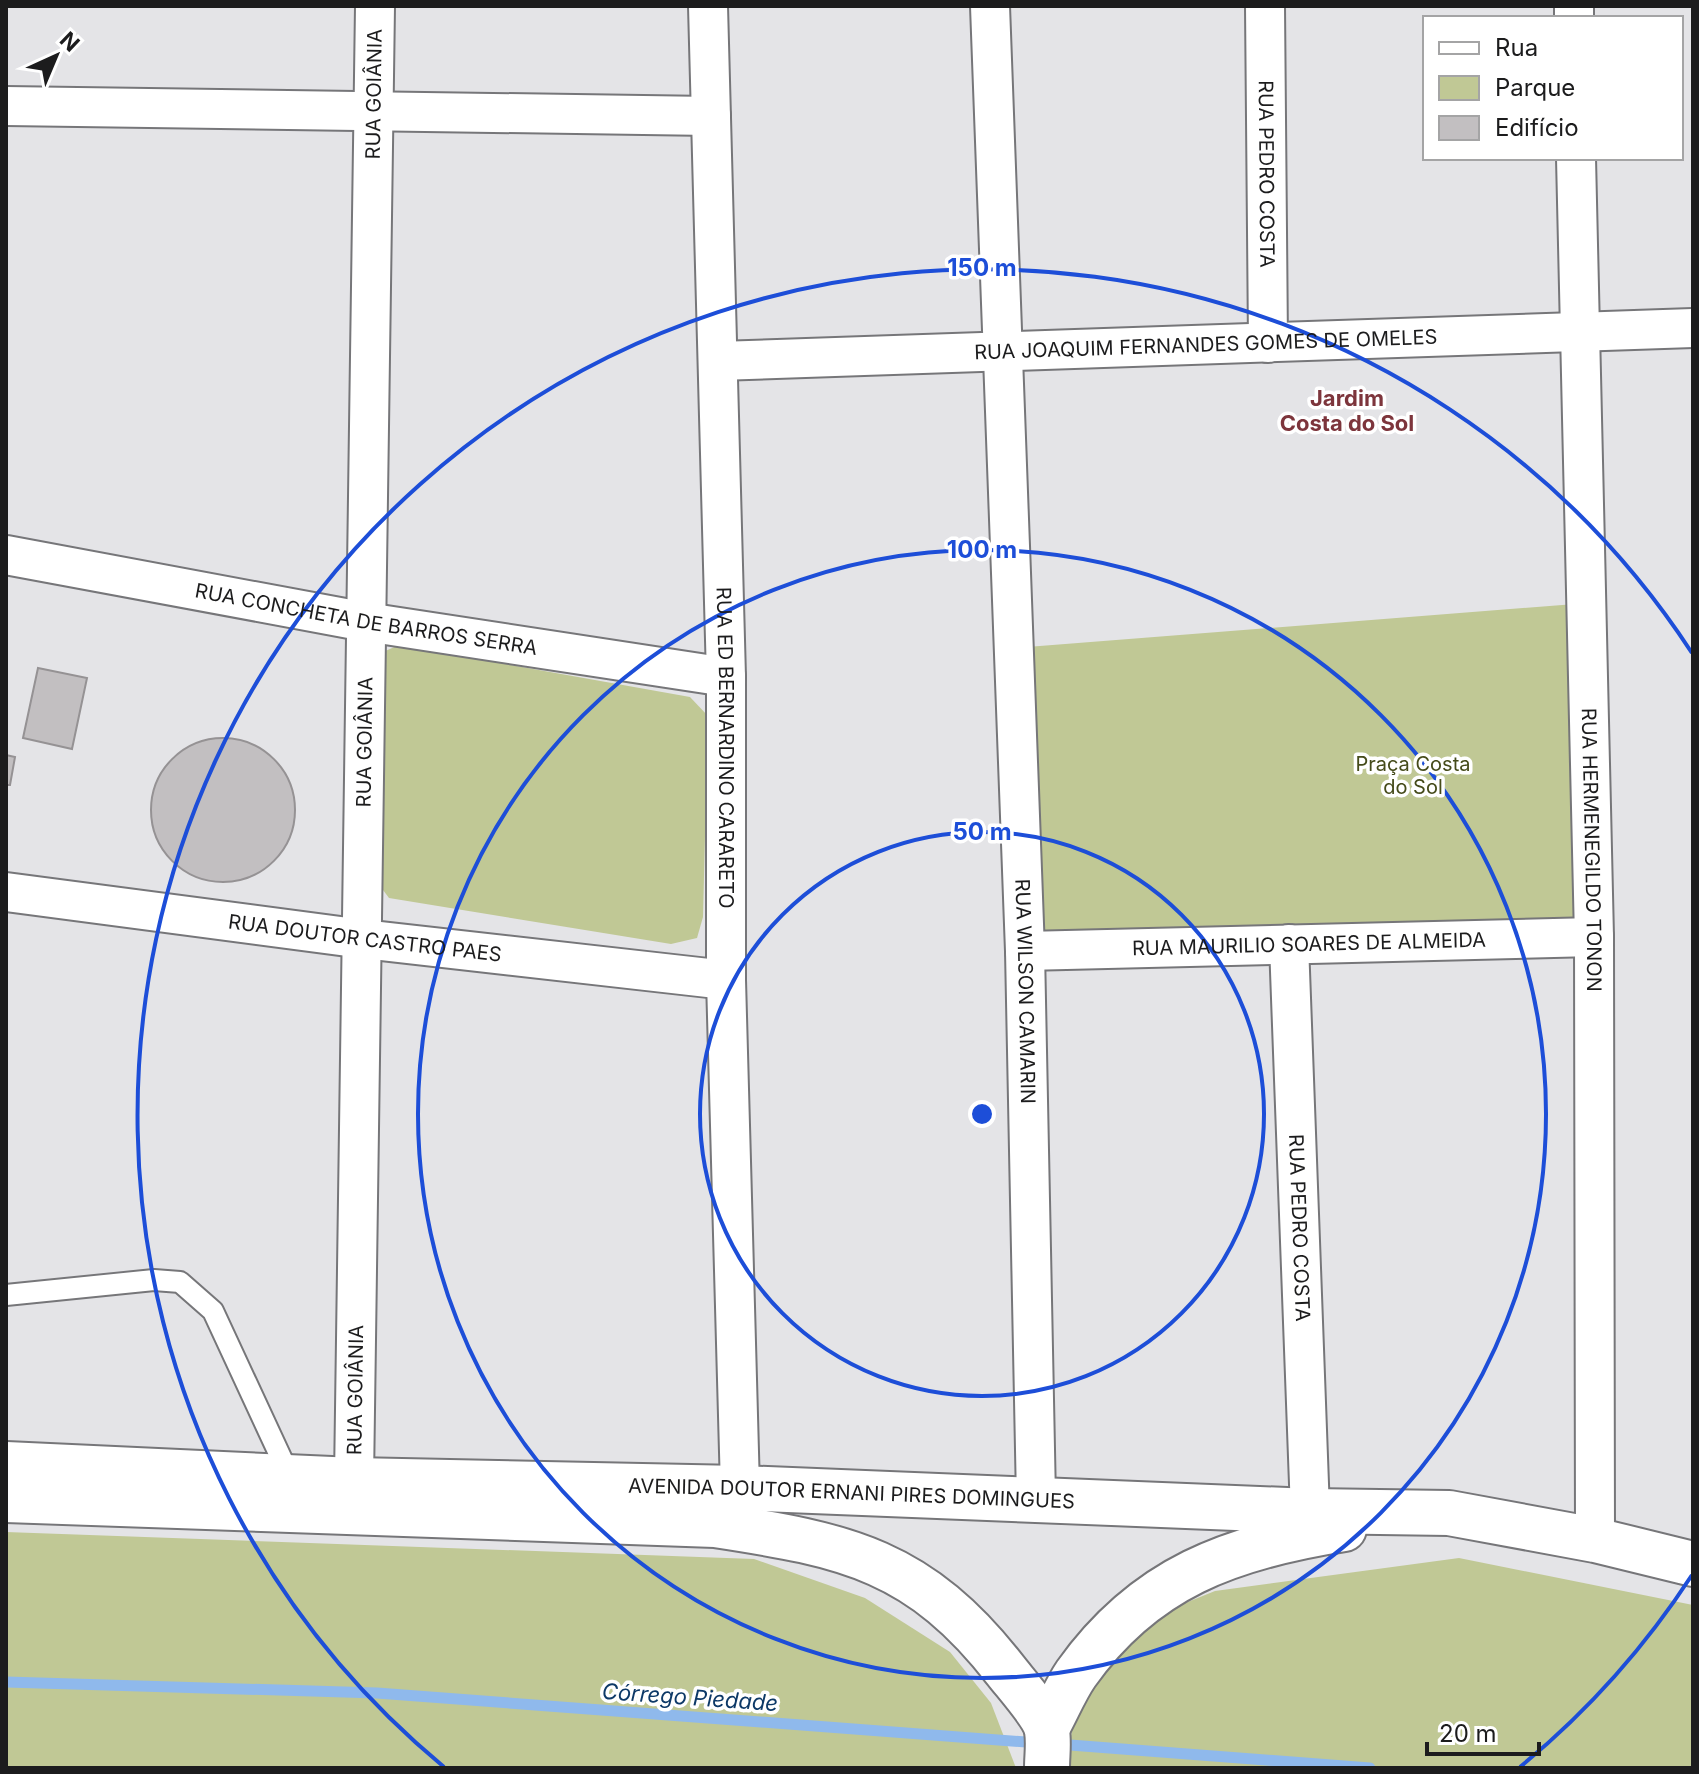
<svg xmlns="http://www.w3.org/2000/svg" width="1699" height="1774" viewBox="0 0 1699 1774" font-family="Inter,sans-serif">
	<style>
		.green { fill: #c0c895 }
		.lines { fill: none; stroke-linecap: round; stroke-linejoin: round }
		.stream { stroke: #8fb9ec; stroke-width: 11 }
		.building { fill: #c2bfc1; stroke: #959294; stroke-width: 2 }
		.service-casing { stroke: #767679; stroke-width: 24 }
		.minor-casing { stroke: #767679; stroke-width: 42 }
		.primary-casing { stroke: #767679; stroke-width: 48 }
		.service { stroke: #fff; stroke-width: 20 }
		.minor { stroke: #fff; stroke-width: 38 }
		.primary { stroke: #fff; stroke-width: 44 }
		.ring { fill: none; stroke: #1d4ed8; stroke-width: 4 }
		.labels { text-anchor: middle; stroke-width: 7; stroke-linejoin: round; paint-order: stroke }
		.street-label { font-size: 20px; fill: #1c1c1d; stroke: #fff }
		.park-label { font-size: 20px; fill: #454b1a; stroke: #fff }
		.neighbourhood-label { font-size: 22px; font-weight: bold; fill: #7d353c; stroke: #fff }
		.water-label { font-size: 22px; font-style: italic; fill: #0d3967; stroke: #fff }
		.centre { fill: #1d4ed8; stroke: #fff; stroke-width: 4 }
		.ring-label { font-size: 24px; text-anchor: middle; font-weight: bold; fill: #1d4ed8; stroke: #fff; stroke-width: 7; stroke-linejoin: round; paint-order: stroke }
	</style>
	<rect width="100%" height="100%" fill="#e4e4e7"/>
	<!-- green -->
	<g class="green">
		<path d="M1575,604L1584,930L1035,942L1027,647Z"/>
		<path d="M399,645L690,697L708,716L703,917L697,938L671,944L389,898L377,882L383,652Z"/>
		<path d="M6,1532L754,1559L865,1598L950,1652L991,1703L1016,1768H6Z"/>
		<path d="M1459,1558L1693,1605V1768H1065L1080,1688L1163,1612L1215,1591Z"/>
	</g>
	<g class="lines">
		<!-- stream -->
		<g class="stream">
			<path d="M6,1682L377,1693L1039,1743"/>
			<path d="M1057,1744L1370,1768"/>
		</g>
	</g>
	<!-- building -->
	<g class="building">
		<path d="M38,668L87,678L72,749L23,738Z"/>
		<circle cx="223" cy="810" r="72"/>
		<path d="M6,755L15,757L10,785H6Z"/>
	</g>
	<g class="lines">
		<defs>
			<path id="service" d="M6,1295L154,1280L180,1282L213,1311L290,1477"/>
			<g id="minor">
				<path id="s1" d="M708,6L726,677V980L740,1488"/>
				<path id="s2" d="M990,6L1025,951L1036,1499"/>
				<path id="s3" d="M1265,6L1268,343"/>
				<path d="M1574,6V18"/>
				<path d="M6,106L711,116"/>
				<path id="s4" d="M1576,158L1594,937L1595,1540"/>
				<path id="s5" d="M718,361L1693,328"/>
				<path id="s6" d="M6,555L366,622L726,677"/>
				<path id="s7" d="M6,892L363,939L726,980"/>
				<path id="s8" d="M1289,944L1310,1511"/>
				<path id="s9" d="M1025,951L1594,937"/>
				<path id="s10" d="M354,1480L375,6"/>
			</g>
			<g id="primary">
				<path id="s11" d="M6,1464L354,1480L740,1488L1310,1511L1449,1513L1595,1540L1693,1564"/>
				<path d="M6,1500L715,1525C847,1545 920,1560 1006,1671C1016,1684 1045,1716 1047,1731C1049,1743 1047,1756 1047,1768"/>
				<path d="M1047,1728C1057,1710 1065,1690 1076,1674C1145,1577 1231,1547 1344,1529"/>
			</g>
		</defs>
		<!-- service casing -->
		<use href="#service" class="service-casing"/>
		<!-- minor casing -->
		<use href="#minor" class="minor-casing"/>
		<!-- primary casing -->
		<use href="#primary" class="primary-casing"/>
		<!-- service -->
		<use href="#service" class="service"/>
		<!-- minor -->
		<use href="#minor" class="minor"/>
		<!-- primary -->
		<use href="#primary" class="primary"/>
	</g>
	<!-- distance rings -->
	<g class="ring">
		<circle cx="982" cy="1114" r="282"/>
		<circle cx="982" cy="1114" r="564"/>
		<path d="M1692 1575A846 846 0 0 1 1520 1767M444 1767A846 846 0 1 1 1692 653"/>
	</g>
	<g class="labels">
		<!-- street labels -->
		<g class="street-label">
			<text dy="7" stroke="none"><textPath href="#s10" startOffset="1386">RUA GOIÂNIA</textPath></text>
			<text dy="7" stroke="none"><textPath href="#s3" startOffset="168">RUA PEDRO COSTA</textPath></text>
			<text dy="7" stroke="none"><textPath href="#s5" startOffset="488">RUA JOAQUIM FERNANDES GOMES DE OMELES</textPath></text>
			<text dy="7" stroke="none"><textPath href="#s6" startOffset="366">RUA CONCHETA DE BARROS SERRA</textPath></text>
			<text dy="7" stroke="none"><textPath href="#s10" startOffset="738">RUA GOIÂNIA</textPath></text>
			<text dy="7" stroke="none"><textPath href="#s1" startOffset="742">RUA ED BERNARDINO CARARETO</textPath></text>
			<text dy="7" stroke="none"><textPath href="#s4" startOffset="692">RUA HERMENEGILDO TONON</textPath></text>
			<text dy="7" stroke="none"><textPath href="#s7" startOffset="362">RUA DOUTOR CASTRO PAES</textPath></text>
			<text dy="7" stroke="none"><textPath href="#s9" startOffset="284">RUA MAURILIO SOARES DE ALMEIDA</textPath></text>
			<text dy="7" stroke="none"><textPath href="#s2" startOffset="986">RUA WILSON CAMARIN</textPath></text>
			<text dy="7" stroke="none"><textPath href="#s8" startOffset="284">RUA PEDRO COSTA</textPath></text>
			<text dy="7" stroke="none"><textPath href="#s10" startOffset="90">RUA GOIÂNIA</textPath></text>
			<text dy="7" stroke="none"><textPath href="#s11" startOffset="846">AVENIDA DOUTOR ERNANI PIRES DOMINGUES</textPath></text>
		</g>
		<!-- park labels -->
		<g class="park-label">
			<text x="1413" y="771">Praça Costa<tspan x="1413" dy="23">do Sol</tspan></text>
		</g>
		<!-- neighbourhood labels -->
		<g class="neighbourhood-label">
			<text x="1347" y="406">Jardim<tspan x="1347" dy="25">Costa do Sol</tspan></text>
		</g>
		<!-- water labels -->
		<g class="water-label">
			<text transform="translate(690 1697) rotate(4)" y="8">Córrego Piedade</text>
		</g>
	</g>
	<circle cx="982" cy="1114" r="12" class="centre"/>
	<g class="ring-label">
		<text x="982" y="276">150 m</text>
		<text x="982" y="558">100 m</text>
		<text x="982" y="840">50 m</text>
	</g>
	<!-- border -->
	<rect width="1699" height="1774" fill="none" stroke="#1c1c1d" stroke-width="16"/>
	<!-- legend -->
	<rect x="1423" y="16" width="260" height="144" fill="#ffffff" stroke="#a4a4a5" stroke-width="2"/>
	<rect x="1439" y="42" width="40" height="12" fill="#ffffff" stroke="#a4a4a5" stroke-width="2"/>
	<text x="1495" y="56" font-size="24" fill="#1c1c1d">Rua</text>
	<rect x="1439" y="76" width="40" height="24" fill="#c0c895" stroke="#a4a4a5" stroke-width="2"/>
	<text x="1495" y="96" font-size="24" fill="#1c1c1d">Parque</text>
	<rect x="1439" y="116" width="40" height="24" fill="#c2bfc1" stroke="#a4a4a5" stroke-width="2"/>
	<text x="1495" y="136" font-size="24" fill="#1c1c1d">Edifício</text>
	<!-- north arrow -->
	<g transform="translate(56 56) rotate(44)" stroke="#ffffff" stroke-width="6" paint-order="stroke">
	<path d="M0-6L14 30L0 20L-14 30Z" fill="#1c1c1d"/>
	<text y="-12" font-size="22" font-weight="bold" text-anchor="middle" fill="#1c1c1d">N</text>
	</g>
	<!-- scale -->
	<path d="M1427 1742v12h112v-12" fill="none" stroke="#1c1c1d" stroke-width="4"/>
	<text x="1439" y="1742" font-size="24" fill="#1c1c1d" stroke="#ffffff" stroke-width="6" paint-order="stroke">20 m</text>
</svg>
